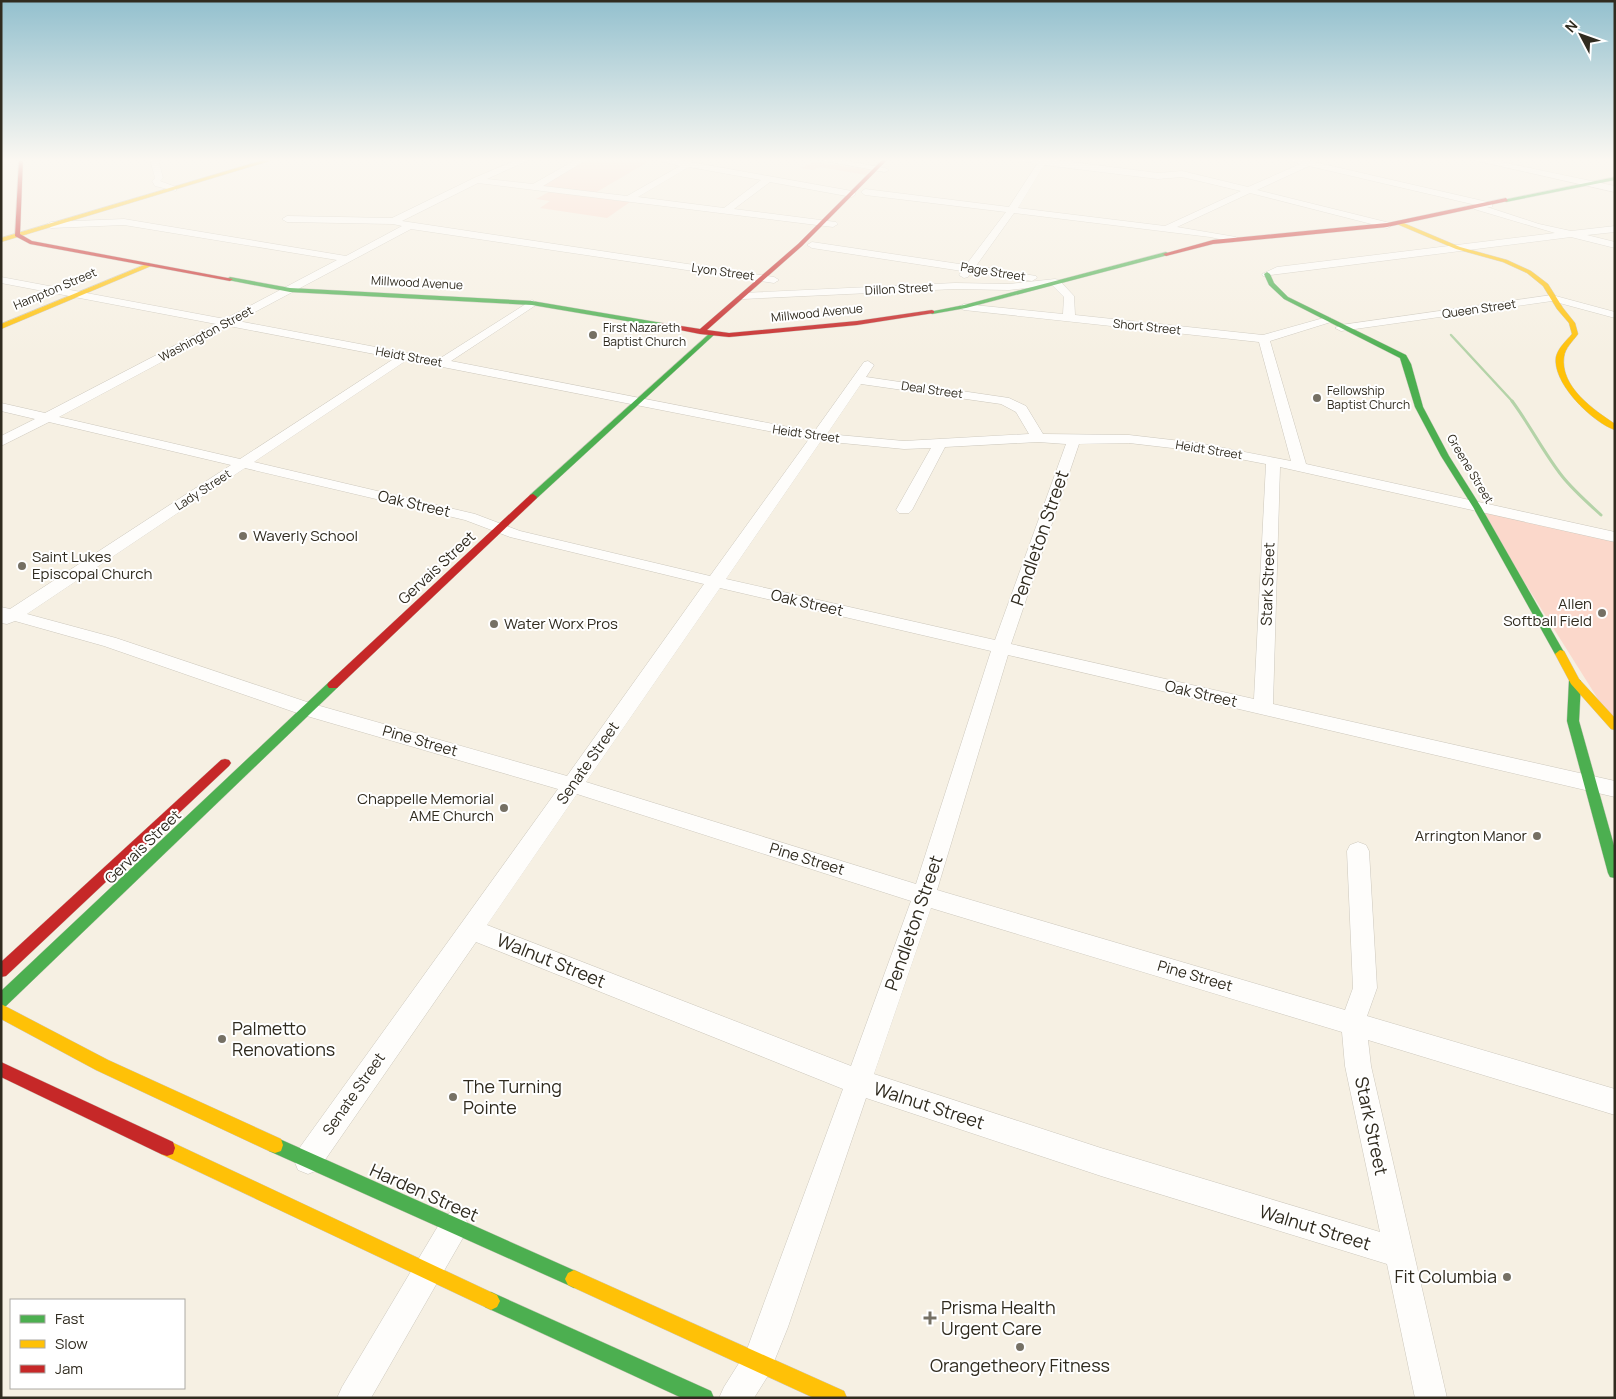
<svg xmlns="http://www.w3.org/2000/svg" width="1616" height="1399" viewBox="0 0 1616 1399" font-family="Manrope,sans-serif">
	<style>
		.green { fill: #fbd8cb }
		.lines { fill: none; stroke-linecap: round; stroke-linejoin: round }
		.stream-far1 { stroke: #b4d3a8; stroke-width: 2.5 }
		.stream { stroke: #b4d3a8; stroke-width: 3 }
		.street-casing { stroke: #cdc8bd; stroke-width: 1 }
		.fast-casing { stroke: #cdc8bd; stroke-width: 1 }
		.slow-casing { stroke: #cdc8bd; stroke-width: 1 }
		.jam-casing { stroke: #cdc8bd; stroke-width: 1 }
		.street { fill: #fefdfb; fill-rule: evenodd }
		.fast { fill: #4caf50; fill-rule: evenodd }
		.slow { fill: #ffc107; fill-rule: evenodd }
		.jam { fill: #c62828; fill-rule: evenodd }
		.poi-dot { fill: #757064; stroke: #fff; stroke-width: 2 }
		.labels { text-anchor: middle; stroke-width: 4; stroke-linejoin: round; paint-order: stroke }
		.far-street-label { font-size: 12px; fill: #302b1f; stroke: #fff }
		.far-poi-label { font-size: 12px; fill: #302b1f; stroke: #fff; text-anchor: start }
		.street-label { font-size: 15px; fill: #302b1f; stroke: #fff }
		.poi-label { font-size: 15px; fill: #302b1f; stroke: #fff; text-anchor: start }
		.near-street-label { font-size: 18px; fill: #302b1f; stroke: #fff }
		.near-poi-label { font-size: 18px; fill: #302b1f; stroke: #fff; text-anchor: start }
	</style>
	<rect width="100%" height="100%" fill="#f6f0e3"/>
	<!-- green -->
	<g class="green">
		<path d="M586,159L651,160L590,196L630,202L607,218L540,208L550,201L536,199L556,188L537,185Z"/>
		<path d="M814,162L870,170L866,175L820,167L813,170L801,168Z"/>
		<path d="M1477,507L1615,537V726Z"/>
	</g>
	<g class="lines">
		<!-- stream-far1 -->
		<path class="stream-far1" d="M1451,335L1513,402"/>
		<!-- stream -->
		<path class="stream" d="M1512,401C1530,425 1543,452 1562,476C1573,490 1588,503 1601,515"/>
		<defs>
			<g id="street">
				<path d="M150,159H158L163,178L160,181L176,187V191L155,186L152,181L155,178Z"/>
				<path d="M519,159H531L487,179L533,184L577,159H588L543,186L627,196L680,166L653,159H673L852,191L856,194L852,197L770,182L734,209L836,222L838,224L833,227L478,183L402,221L774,277L779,280L774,283L411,229L238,321L439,359L532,300L537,303L536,305L451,361L814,432L864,362L868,361L874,365L866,377L1009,398L1026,406L1043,434L1129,435L1198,443L1291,461L1259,342L964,310L958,307L964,304L1063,314L1064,297L1052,285L1009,290L955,289L743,299L738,296L743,293L955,283L1009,284L1055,279L1059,280L1074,296L1075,315L1263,335L1327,317L1331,318L1333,320L1331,322L1270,341L1306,464L1615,532V542L1280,467L1273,704L1615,781V797L1008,655L937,890L1345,1010L1353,988L1347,851L1350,845L1358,842L1366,845L1369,851L1377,988L1367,1016L1615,1089V1115L1368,1040L1371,1066L1447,1398H1415L1387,1264L1101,1176L866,1098L788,1327L769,1374L754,1398H719L724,1387L746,1352L843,1089L476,942L318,1170L308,1174L298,1170L294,1160L298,1150L558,789L300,714L104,646L15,621L7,624L1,623V607L10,609L231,465L49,422L1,446V436L35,419L1,411V403L45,413L216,324L1,283V277L225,319L337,260L124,225L51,228L46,225L51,222L124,219L346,256L402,226L393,224L287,222L282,219L287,216L392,218L476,177ZM689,167L761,180L724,208L638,197ZM229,326L395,358L240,459L59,417ZM407,360L809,439L710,576L520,531L475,514L254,462ZM861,384L1001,404L1016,412L1029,434L904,441L827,434ZM821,441L904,449L931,448L896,510L899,513H909L912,510L945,447L1038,442L1066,444L995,640L726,579ZM1129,443L1198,451L1266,464L1254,699L1011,644L1079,444ZM245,468L465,520L510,537L704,584L567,776L313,704L116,638L27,614ZM720,588L991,651L916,884L586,782ZM577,794L911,901L851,1066L487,925ZM931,908L1342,1032L1345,1066L1380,1232L1101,1148L874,1074Z"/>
				<path d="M814,159H836L885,168L889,170L885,172Z"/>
				<path d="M1012,159H1048L1158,173L1182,171L1248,187L1300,164L1286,159L1310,160L1314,162L1492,203V207H1487L1539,224L1571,231L1615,226V232L1587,235L1615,242V248L1571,237L1263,276L1262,274L1277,267L1555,233L1474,209L1472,207L1476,205L1309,166L1257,190L1390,223V227L1387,228L1250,193L1177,227L1236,237L1238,239L1233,242L1210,237L1014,213L976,266L1036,276L1037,278L1032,281L971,272L968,277L964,278L959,275L962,271L812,248L807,245L812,242L966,265L1006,212L865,195L861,192L865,189L1009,207L1037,164ZM1044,165L1158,179L1182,177L1241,191L1165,226L1018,208Z"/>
				<path d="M1469,159H1487L1615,186V192Z"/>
				<path d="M1552,295L1615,312V318L1552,301L1341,331L1335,328L1341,325Z"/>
				<path d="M454,1211L464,1216L469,1226L464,1236L371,1398H337L342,1387L444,1216Z"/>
			</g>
			<g id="fast">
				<path d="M1615,177V180L1506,202L1503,200Z"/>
				<path d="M1166,252L1168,253V255L966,308L932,314L929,312L964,305Z"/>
				<path d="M1267,272L1270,274L1274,283L1288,297L1406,355L1411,364L1423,407L1449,456L1481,507L1565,654L1564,657L1560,658L1555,654L1473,507L1441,456L1415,407L1400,358L1284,299L1269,285L1264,274Z"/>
				<path d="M230,277L290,288L532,301L662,323L665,325L662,327L532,305L290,292L228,280L227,279Z"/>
				<path d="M710,333L715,334L536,499H530V495Z"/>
				<path d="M1575,677L1581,681L1579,721L1615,849V878L1610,877L1608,873L1567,721L1569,681Z"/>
				<path d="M333,681L339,685L337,688L6,1006L1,1008V991L329,682Z"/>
				<path d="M275,1137L580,1273L583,1279L580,1285L574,1288L568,1285L269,1151L267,1145L269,1139Z"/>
				<path d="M491,1292L711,1391L714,1398H682L485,1307L482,1301L485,1295Z"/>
			</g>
			<g id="slow">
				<path d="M267,159H276L1,242V238Z"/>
				<path d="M1397,222H1401L1460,247L1507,260L1531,271L1548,284L1563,308L1575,323L1578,334C1573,341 1565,348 1564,357C1560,387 1594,410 1615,424V430C1592,422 1552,383 1556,357C1558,348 1566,341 1572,334L1569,323L1557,309L1543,286L1527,273L1503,262L1456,249L1397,224Z"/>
				<path d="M149,263L152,265L151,266L1,329V324Z"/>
				<path d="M1560,650L1564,651L1579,679L1615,718V730L1611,729L1571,684L1555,654Z"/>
				<path d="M1,1004L108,1060L281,1139L283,1145L281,1151L275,1153L269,1151L96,1070L1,1019Z"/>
				<path d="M167,1140L497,1295L500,1301L497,1307L491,1310L485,1307L161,1154L159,1148L161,1142Z"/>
				<path d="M574,1270L844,1391L847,1398H814L568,1285L565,1279L568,1273Z"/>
			</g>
			<g id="jam">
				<path d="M19,159H23L20,234L32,241L233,279L230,281L30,244L15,236Z"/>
				<path d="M883,159H888L802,246L707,330L729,333L857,321L932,310L934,311V313L857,325L729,337L700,334L660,326L659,325L662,323L700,329L798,244Z"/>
				<path d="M1506,198L1508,201L1387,227L1213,244L1166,256L1163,254L1213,240L1387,223Z"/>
				<path d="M533,494L537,497L536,499L337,688H329L327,685L329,682L530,495Z"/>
				<path d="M225,759L229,760L231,763L229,766L6,976L1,977V962L221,760Z"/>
				<path d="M1,1062L173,1142L175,1148L173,1154L167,1156L161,1154L1,1077Z"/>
			</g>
		</defs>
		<!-- street casing -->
		<use href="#street" class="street-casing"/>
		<!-- fast casing -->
		<use href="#fast" class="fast-casing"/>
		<!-- slow casing -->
		<use href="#slow" class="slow-casing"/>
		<!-- jam casing -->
		<use href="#jam" class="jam-casing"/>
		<!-- street -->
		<use href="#street" class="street"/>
		<!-- fast -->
		<use href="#fast" class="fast"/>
		<!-- slow -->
		<use href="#slow" class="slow"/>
		<!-- jam -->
		<use href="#jam" class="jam"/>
	</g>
	<!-- sky -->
	<linearGradient id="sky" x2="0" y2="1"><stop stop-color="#93c0ce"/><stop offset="0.45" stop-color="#fbf8f2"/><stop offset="1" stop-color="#fbf8f2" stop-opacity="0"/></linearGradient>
	<rect width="1616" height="355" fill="url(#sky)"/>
	<!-- markers -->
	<g class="poi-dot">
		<circle cx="593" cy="335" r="5"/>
		<circle cx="1317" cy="398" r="5"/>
		<circle cx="243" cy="536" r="5"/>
		<circle cx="22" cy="566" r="5"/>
		<circle cx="1602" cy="613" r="5"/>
		<circle cx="494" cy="624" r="5"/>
		<circle cx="504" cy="808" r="5"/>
		<circle cx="1537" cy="836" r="5"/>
		<circle cx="222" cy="1039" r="5"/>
		<circle cx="453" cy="1097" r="5"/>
		<circle cx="1507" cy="1277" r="5"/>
		<path d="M927.5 1310.5h5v5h5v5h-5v5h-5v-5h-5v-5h5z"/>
		<circle cx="1020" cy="1347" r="5"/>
	</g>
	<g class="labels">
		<!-- far-street labels -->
		<g class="far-street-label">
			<text transform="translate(723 272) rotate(8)" y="4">Lyon Street</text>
			<text transform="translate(993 272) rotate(9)" y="4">Page Street</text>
			<text transform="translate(417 283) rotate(3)" y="4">Millwood Avenue</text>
			<text transform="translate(55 289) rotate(-23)" y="4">Hampton Street</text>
			<text transform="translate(899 289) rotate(-3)" y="4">Dillon Street</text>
			<text transform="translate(1479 309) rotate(-8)" y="4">Queen Street</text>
			<text transform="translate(817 313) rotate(-6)" y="4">Millwood Avenue</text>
			<text transform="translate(1147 327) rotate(6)" y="4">Short Street</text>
			<text transform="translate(206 334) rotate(-28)" y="4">Washington Street</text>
			<text transform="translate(409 357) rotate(10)" y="4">Heidt Street</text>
			<text transform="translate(932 390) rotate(8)" y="4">Deal Street</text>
			<text transform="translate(806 434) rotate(8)" y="4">Heidt Street</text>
			<text transform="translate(1209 450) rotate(9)" y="4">Heidt Street</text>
			<text transform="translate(1470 469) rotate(59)" y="4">Greene Street</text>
			<text transform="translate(203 490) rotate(-33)" y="4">Lady Street</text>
		</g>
		<!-- far-poi labels -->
		<g class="far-poi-label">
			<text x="603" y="332">First Nazareth<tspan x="603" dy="14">Baptist Church</tspan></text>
			<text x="1327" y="395">Fellowship<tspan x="1327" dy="14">Baptist Church</tspan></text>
		</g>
		<!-- street labels -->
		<g class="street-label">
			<text transform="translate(414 504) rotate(13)" y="5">Oak Street</text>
			<text transform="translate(437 568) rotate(-43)" y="5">Gervais Street</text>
			<text transform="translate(1268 584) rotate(-88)" y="5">Stark Street</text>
			<text transform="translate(807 603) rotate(13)" y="5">Oak Street</text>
			<text transform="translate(1201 694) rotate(13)" y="5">Oak Street</text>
			<text transform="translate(420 741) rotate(16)" y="5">Pine Street</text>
			<text transform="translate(588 763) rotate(-55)" y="5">Senate Street</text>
			<text transform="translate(143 847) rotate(-44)" y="5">Gervais Street</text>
			<text transform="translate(807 859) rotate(17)" y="5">Pine Street</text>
			<text transform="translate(1195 976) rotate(16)" y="5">Pine Street</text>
			<text transform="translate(354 1094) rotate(-55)" y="5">Senate Street</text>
		</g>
		<!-- poi labels -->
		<g class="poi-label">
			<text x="253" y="541">Waverly School</text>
			<text x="32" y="562">Saint Lukes<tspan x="32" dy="17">Episcopal Church</tspan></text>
			<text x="1592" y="609" text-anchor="end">Allen<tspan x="1592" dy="17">Softball Field</tspan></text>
			<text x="504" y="629">Water Worx Pros</text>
			<text x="494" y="804" text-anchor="end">Chappelle Memorial<tspan x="494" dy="17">AME Church</tspan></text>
			<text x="1527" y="841" text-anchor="end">Arrington Manor</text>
		</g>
		<!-- near-street labels -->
		<g class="near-street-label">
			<text transform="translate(1040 538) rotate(-71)" y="6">Pendleton Street</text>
			<text transform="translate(914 923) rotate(-71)" y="6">Pendleton Street</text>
			<text transform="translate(551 961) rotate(22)" y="6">Walnut Street</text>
			<text transform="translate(929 1106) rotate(18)" y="6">Walnut Street</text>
			<text transform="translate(1371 1126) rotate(78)" y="6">Stark Street</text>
			<text transform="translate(424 1193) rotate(24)" y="6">Harden Street</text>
			<text transform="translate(1315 1228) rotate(17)" y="6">Walnut Street</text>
		</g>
		<!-- near-poi labels -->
		<g class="near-poi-label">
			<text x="232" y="1035">Palmetto<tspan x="232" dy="21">Renovations</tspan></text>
			<text x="463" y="1093">The Turning<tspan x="463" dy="21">Pointe</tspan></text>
			<text x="1497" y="1283" text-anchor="end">Fit Columbia</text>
			<text x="941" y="1314">Prisma Health<tspan x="941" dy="21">Urgent Care</tspan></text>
			<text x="1020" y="1372" text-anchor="middle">Orangetheory Fitness</text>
		</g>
	</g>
	<!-- border -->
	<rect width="1616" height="1399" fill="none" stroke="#302b1f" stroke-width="5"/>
	<!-- legend -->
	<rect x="10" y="1299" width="175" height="90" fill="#ffffff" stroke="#acaaa5"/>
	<rect x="20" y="1315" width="25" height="8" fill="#4caf50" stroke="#acaaa5"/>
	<text x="55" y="1324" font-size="15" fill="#302b1f">Fast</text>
	<rect x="20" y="1340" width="25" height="8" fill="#ffc107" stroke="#acaaa5"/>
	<text x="55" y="1349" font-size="15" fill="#302b1f">Slow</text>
	<rect x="20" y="1365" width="25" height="8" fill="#c62828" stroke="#acaaa5"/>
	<text x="55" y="1374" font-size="15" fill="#302b1f">Jam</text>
	<!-- north arrow -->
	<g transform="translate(1581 35) rotate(311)" stroke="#ffffff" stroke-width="4" paint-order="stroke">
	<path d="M0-4L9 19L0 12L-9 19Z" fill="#302b1f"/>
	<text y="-8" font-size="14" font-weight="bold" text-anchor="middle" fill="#302b1f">N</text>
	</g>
</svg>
